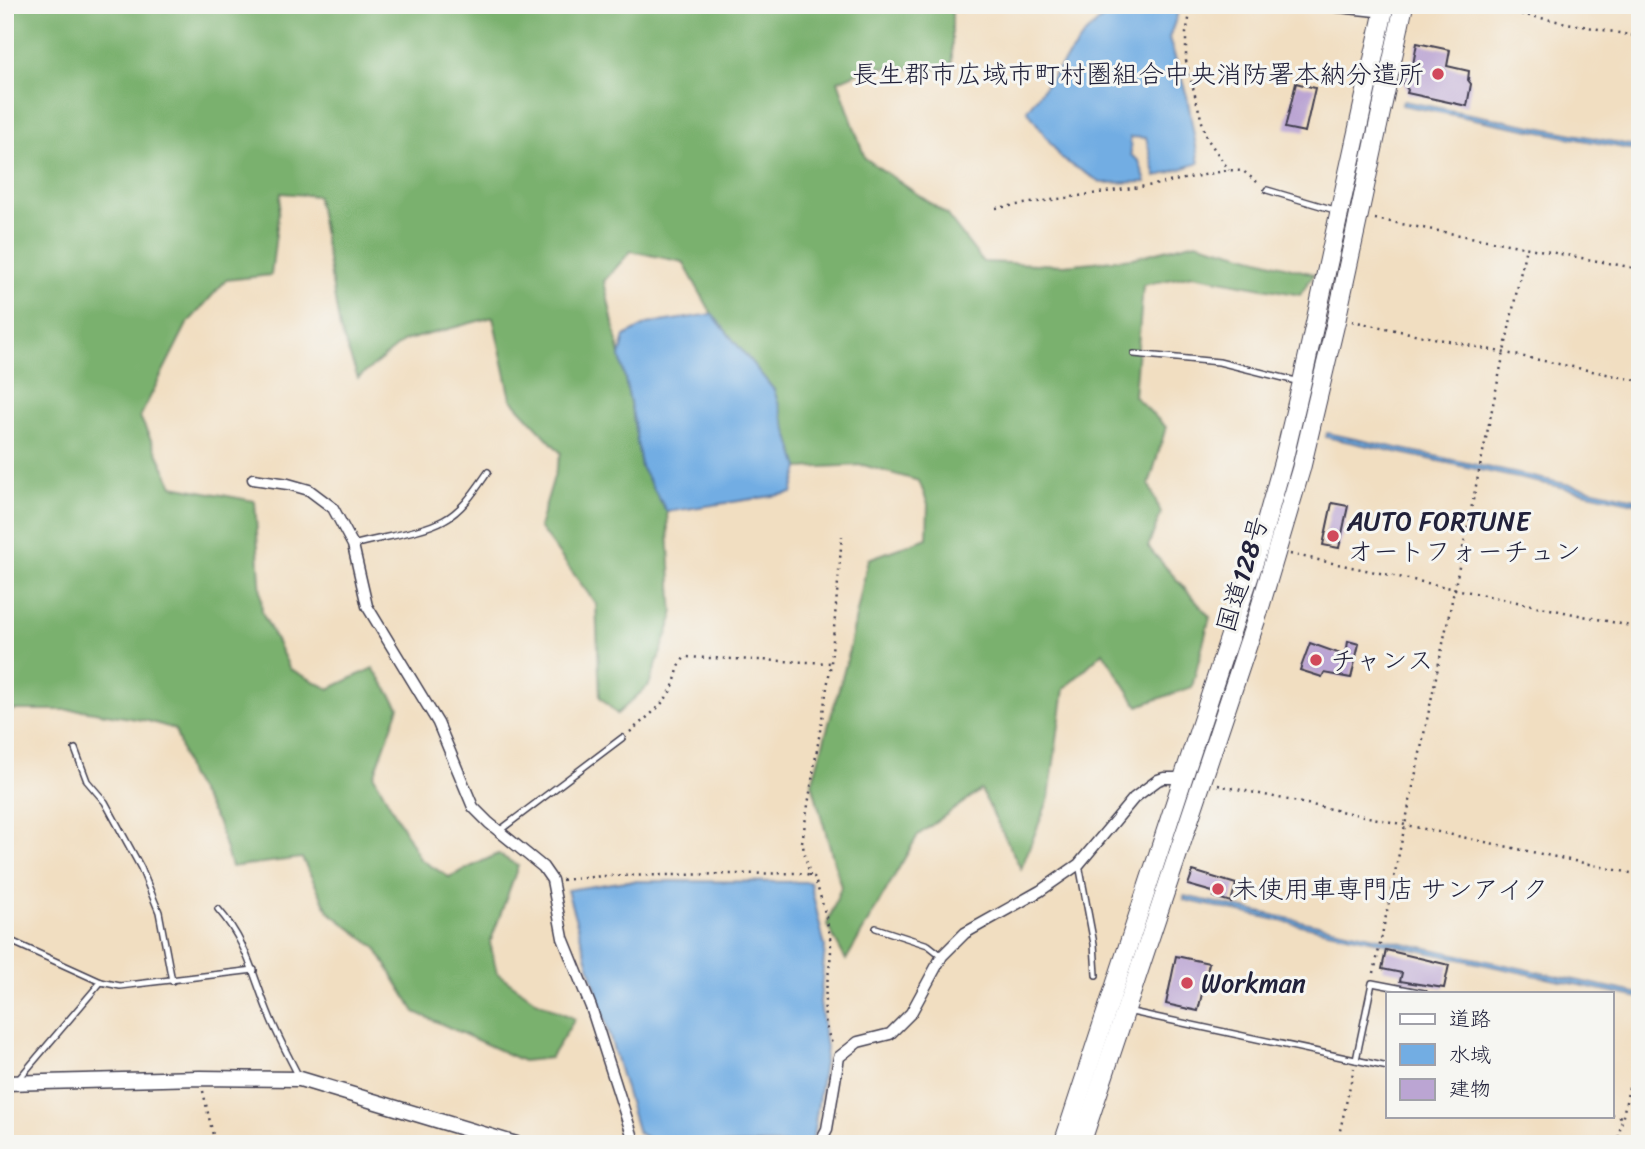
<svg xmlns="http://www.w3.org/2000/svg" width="1645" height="1149" viewBox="0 0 1645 1149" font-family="Sriracha,'Klee One',sans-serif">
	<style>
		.forest { fill: #7ab16e; stroke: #4e6a54; stroke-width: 2 }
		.water { fill: #72ade3; stroke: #4a688f; stroke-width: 2 }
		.building { fill: #bba5d3 }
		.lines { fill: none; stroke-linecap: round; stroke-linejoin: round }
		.service-casing { stroke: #413e4f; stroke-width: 8 }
		.minor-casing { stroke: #413e4f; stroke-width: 13 }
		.tertiary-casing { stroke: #413e4f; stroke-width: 17 }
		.trunk-casing { stroke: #413e4f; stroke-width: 20 }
		.path { stroke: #413e4f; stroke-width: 2.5; stroke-dasharray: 2 5; stroke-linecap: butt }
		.service { stroke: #fff; stroke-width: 5 }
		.minor { stroke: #fff; stroke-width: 10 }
		.tertiary { stroke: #fff; stroke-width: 14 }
		.trunk { stroke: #fff; stroke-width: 18 }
		.rail { stroke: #22223b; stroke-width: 4.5 }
		.poi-dot { fill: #d1495b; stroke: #f6f6f2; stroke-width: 2.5 }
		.labels { text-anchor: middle; stroke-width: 6; stroke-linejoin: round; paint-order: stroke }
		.poi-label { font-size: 26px; fill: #22223b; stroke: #f6f6f2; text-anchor: start }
		.street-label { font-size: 26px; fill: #22223b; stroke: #f6f6f2 }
	</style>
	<rect width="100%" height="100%" fill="#f6f6f2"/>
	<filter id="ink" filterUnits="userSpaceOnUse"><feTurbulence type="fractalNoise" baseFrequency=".0143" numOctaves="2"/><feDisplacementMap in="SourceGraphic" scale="14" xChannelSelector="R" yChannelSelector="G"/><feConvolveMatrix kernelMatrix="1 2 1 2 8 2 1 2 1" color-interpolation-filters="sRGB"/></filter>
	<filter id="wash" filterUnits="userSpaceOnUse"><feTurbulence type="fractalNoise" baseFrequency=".00686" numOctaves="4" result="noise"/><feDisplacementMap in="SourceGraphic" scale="28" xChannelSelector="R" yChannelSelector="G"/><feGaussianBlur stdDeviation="1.57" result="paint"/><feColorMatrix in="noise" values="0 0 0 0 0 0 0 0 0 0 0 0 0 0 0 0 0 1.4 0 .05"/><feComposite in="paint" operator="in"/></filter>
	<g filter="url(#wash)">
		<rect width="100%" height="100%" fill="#f1dec1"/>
		<!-- forest -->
		<path class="forest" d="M5,5H952V70L871,67L838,81L865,158L946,214L983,262L1064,265L1133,258L1196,242L1314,274L1300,295L1193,275L1143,285L1134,396L1166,427L1149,485L1161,513L1148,547L1210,617L1192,687L1138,706L1103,652L1064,689L1049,798L1021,869L981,790L918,835L846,960L827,925L841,887L812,783L847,660L868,559L927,538L928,504L919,481L863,465L799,468L774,390L712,314L683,262L631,251L604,281L633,416L641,467L667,512L673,618L649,685L617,714L600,697L596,604L539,527L561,453L511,399L493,317L404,341L358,378L340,329L317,196L281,193L271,275L226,280L187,324L140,417L173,486L255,501L262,612L290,669L329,689L373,668L399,707L374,776L420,859L449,877L498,854L518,866L490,943L497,973L536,1001L575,1019L550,1058L523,1061L415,1012L375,947L329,912L302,858L231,867L218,823L189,775L175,729L148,721L82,710H11L5,762Z"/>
		<!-- water -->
		<g class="water">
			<path d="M1117,5H1181L1169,38L1187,96L1199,163L1156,177L1146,138L1130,137L1131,155L1139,161L1146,182L1102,183L1062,159L1027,110L1086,33Z"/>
			<path d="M1403,101L1640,147V151L1402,105Z"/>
			<path d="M712,314L774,390L799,468L792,493L667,512L641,467L633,416L620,356L625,336L647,324Z"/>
			<path d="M1327,433L1640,500V504L1326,437Z"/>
			<path d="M626,881L810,882L825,947L820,1002L826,1049L812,1144H660L638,1133L567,890Z"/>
			<path d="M1184,896L1640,994V998L1184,900Z"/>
		</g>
		<g id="blocks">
			<!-- building -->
			<g class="building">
				<path d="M1417,43L1450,50L1447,66L1469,71L1468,80L1471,84L1467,106L1407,93L1408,90L1403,83L1404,77L1412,70Z"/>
				<path d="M1296,83L1315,88L1305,132L1285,128Z"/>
				<path d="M1332,503L1348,506L1339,548L1323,545Z"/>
				<path d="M1348,641L1359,644L1351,678L1324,673L1322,677L1300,670L1310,643L1346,656Z"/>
				<path d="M1193,871L1236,884L1231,902L1214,897L1216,893L1188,885Z"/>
				<path d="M1386,950L1449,965L1444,988L1400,981L1402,973L1382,969Z"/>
				<path d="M1176,956L1209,963L1198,1011L1166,1004Z"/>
			</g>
		</g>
	</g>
	<g filter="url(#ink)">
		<use href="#blocks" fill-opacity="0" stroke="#413e4f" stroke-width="2"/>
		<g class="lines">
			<defs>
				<g id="service">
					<path d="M1297,5L1380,14"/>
					<path d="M1267,190L1338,211"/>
					<path d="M1134,354L1219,362L1300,382"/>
					<path d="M353,545C380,537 420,533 444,520C463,510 476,489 488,472"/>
					<path d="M75,749L87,781L105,802L141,868L159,912L172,981"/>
					<path d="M499,831L622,738"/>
					<path d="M1079,864L1094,944L1096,975"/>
					<path d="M218,909C248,943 253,977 270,1017C278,1037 289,1057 299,1077"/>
					<path d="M876,928L928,945L942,956"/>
					<path d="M13,942L101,982L120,986L254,970"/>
					<path d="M1127,1011L1388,1067"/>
					<path d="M1356,1060L1372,983L1424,993"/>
					<path d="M17,1081L101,982"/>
				</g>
				<g id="minor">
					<path d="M253,479L288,484L309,490L333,508L353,545L367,606L438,723L473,807L489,823L543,867L552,880L563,938L591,1007L635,1144"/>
					<path d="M819,1144L827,1129L839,1057L858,1042L890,1034L911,1013L942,956L965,933L1040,891L1079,864L1134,798L1158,780L1164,778H1184"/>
				</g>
				<path id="tertiary" d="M5,1083L200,1078L300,1079L516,1144"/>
				<g id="trunk">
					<path d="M1063,1144L1259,547L1283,462L1302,382L1385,5"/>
					<path d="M1081,1144L1258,614L1301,469L1337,317L1404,5"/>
				</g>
			</defs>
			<!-- service casing -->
			<use href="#service" class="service-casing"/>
			<!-- minor casing -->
			<use href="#minor" class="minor-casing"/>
			<!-- tertiary casing -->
			<use href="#tertiary" class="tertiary-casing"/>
			<!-- trunk casing -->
			<use href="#trunk" class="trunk-casing"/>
			<!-- path -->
			<g class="path">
				<path d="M1192,5L1186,33V61L1206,137L1229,170"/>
				<path d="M1473,5L1640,37"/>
				<path d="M996,208L1154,185L1229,170L1243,171L1261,185"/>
				<path d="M1375,219L1640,269"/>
				<path d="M1352,321L1640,381"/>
				<path d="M1290,554L1640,628"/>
				<path d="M630,732C644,719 660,709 670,692C677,681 676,667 685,657L831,663"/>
				<path d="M1218,785L1640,875"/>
				<path d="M810,876L802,842L831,663L842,536"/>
				<path d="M562,880L603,876L799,873L814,877C820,893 832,935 831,951C829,986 816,1014 834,1047"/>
				<path d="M1374,973L1526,247"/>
				<path d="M203,1091L215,1144"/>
				<path d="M1612,1115L1622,1117"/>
				<path d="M1337,1144L1354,1068"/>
				<path d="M1617,1144L1640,1036"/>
			</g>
			<!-- service -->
			<use href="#service" class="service"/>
			<!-- minor -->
			<use href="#minor" class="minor"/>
			<!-- tertiary -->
			<use href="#tertiary" class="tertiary"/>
			<!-- trunk -->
			<use href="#trunk" class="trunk"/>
			<!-- rail -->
			<path class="rail" d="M1637,1144L1640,1133"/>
		</g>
	</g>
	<!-- markers -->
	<g class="poi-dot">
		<circle cx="1438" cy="74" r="7"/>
		<circle cx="1333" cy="536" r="7"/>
		<circle cx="1316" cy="660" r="7"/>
		<circle cx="1218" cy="889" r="7"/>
		<circle cx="1187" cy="983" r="7"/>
	</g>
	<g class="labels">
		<!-- poi labels -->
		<g class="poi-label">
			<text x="1424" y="83" text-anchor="end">長生郡市広域市町村圏組合中央消防署本納分遣所</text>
			<text x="1347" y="530">AUTO FORTUNE<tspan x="1347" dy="30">オートフォーチュン</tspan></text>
			<text x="1330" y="669">チャンス</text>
			<text x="1232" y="898">未使用車専門店 サンアイク</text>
			<text x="1201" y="992">Workman</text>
		</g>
		<!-- street labels -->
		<g class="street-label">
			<text transform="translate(1242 574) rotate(-73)" y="9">国道128号</text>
		</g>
	</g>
	<!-- margin -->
	<rect width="1645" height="1149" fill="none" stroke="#f6f6f2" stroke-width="28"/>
	<!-- legend -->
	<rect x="1386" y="992" width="228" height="126" fill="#f6f6f2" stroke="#a1a1a9" stroke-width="2"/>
	<rect x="1400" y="1014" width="35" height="10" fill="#ffffff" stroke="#a1a1a9" stroke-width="2"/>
	<text x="1449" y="1026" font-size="21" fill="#22223b">道路</text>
	<rect x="1400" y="1044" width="35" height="21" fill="#72ade3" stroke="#a1a1a9" stroke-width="2"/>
	<text x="1449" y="1062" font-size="21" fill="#22223b">水域</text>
	<rect x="1400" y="1079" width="35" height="21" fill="#bba5d3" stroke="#a1a1a9" stroke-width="2"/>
	<text x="1449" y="1096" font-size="21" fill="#22223b">建物</text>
</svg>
